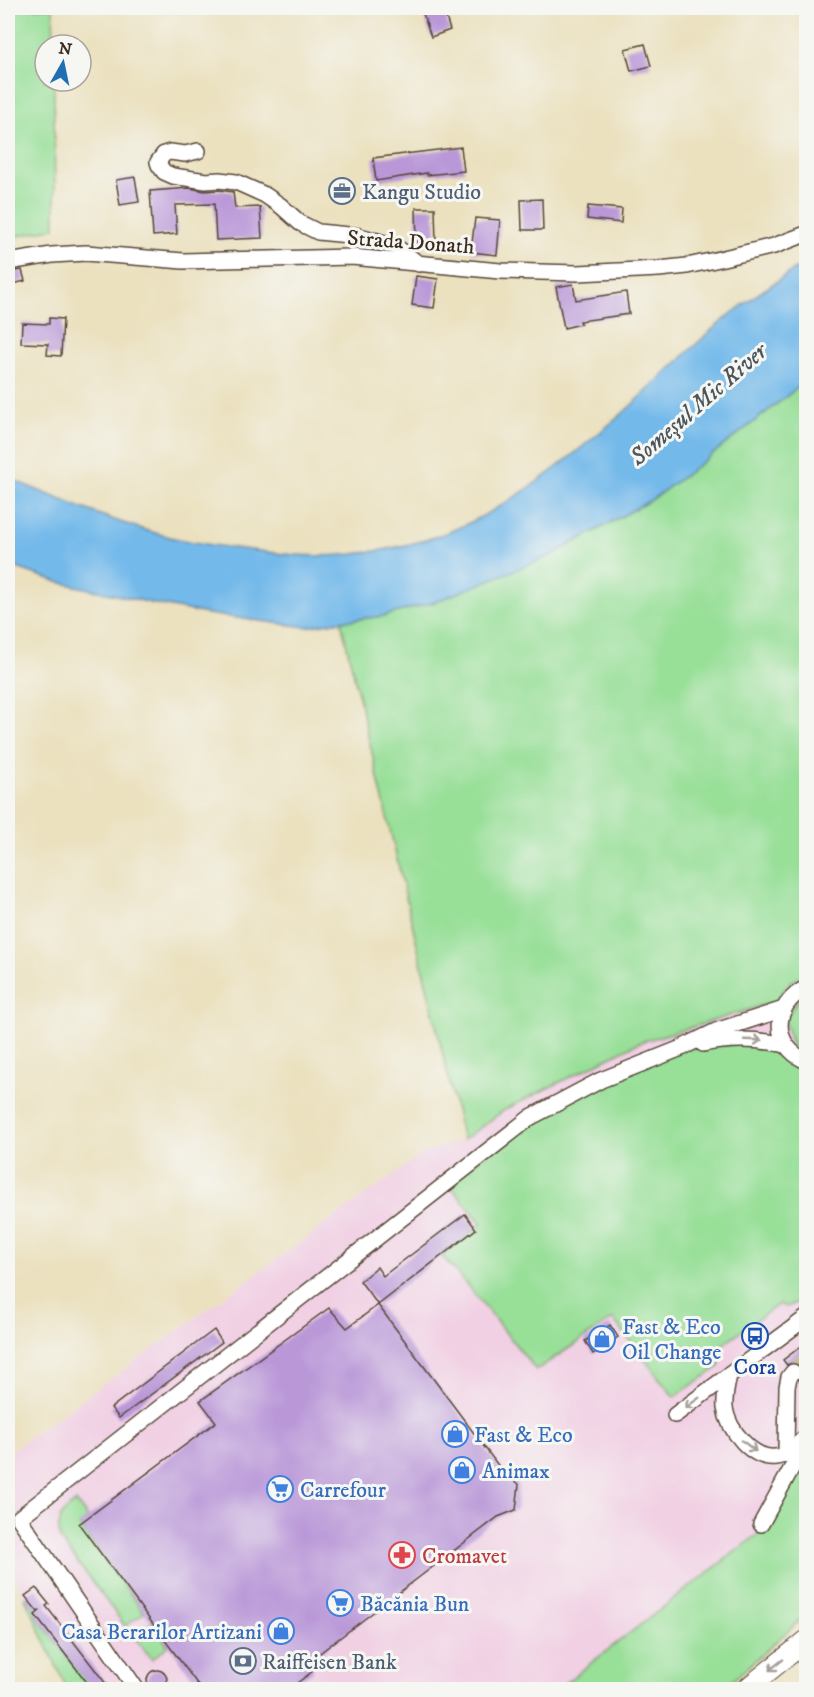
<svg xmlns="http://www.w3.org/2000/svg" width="814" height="1697" viewBox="0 0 814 1697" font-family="'IM FELL DW Pica',serif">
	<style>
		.built { fill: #f1d0e4 }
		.green { fill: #98df98; stroke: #6a845b; stroke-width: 1.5 }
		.water { fill: #73b9ea; stroke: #577284; stroke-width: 1.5 }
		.building { fill: #ba98d8 }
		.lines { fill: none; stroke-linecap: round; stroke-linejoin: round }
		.minor-tunnel { stroke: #c8bc9f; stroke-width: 15; stroke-dasharray: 15 8; stroke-linecap: butt }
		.minor-casing { stroke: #554536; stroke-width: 18 }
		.major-casing { stroke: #554536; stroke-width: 22 }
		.minor { stroke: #fff; stroke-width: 15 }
		.major { stroke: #fff; stroke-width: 20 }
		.oneway { stroke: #a79f9a }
		.labels { text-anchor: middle; stroke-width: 6; stroke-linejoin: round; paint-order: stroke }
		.service-label { font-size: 22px; fill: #4e5e75; stroke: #f6f6f2; text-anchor: start }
		.street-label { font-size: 22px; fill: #3b2a1e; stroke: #f6f6f2 }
		.shop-label { font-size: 22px; fill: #366cbe; stroke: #f6f6f2; text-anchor: start }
		.transit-label { font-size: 22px; fill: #164399; stroke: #f6f6f2 }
		.health-label { font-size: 22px; fill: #be3a42; stroke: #f6f6f2; text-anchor: start }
		.water-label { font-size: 24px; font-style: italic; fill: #4c555b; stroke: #f6f6f2 }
	</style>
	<rect width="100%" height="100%" fill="#f6f6f2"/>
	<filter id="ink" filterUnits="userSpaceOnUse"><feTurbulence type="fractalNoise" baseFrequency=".0167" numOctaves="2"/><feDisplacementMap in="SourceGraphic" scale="12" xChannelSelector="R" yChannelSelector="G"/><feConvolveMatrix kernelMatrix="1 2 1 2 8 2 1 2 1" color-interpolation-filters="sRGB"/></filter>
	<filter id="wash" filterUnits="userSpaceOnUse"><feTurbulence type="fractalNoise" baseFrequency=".008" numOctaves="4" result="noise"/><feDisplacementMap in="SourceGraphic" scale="24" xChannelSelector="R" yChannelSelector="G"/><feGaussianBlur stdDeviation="1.35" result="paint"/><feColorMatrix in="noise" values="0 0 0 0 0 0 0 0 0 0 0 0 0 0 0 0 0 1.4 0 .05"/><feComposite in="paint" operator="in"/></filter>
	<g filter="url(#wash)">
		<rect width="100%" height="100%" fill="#ebe1bf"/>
		<!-- built -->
		<path class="built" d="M806,975V1541L608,1689H67L8,1560V1453L425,1152L463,1140L506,1109L640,1042L703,1024L776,1001L790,982Z"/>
		<!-- green -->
		<g class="green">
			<path d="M8,8H53L54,45H45V81H54L55,228L8,238Z"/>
			<path d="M806,381V975L790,982L776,1001L703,1024L640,1042L506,1109L463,1140L341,621L384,616L550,556L651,500L696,467Z"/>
			<path d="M806,994V1055L793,1048L784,1020L800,996Z"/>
			<path d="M768,1041L806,1064V1301L786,1307L779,1304L724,1343L719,1367L674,1397L613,1319L536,1370L458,1274L442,1256L482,1224L448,1183L531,1117L679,1049Z"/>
			<path d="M806,1451V1615L732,1681L718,1689L556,1690L766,1528Z"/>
			<path d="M76,1502L88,1518L79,1525L144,1613L125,1626L60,1539C57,1517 59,1515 76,1502Z"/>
			<path d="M24,1596L38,1612L35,1615L92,1689H67Z"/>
			<path d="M151,1623L168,1646L152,1659L133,1636Z"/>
		</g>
		<!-- water -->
		<path class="water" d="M806,262V381L696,467L651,500L550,556L435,602L384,616L341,621L306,627L207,614L156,604L58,582L8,565V478C62,500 117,524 174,538C199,544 225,547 251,550C266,552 281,554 296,555C351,559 420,547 469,523C523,497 572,456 617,418C651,389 681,357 714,328C743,303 774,283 806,262Z"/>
		<g id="blocks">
			<!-- building -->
			<g class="building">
				<path d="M421,8H443L450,30L431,37Z"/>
				<path d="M645,44L651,66L631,71L625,49Z"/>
				<path d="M461,147L464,171L427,175V173L376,181L373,158Z"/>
				<path d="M135,177L139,202L120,205L116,180Z"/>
				<path d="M190,188L205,191L219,190L233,192L235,208L260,207L262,238L216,240L214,204L175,205L177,234L153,236L150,191Z"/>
				<path d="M542,199L543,230H522L521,200Z"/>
				<path d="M588,206L622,209L621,223L587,219Z"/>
				<path d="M416,208H435L436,243H417Z"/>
				<path d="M475,218L500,220L497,255L471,252Z"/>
				<path d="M22,270L25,281L9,285L8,272Z"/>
				<path d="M416,276L438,279L434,308L412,305Z"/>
				<path d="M573,284L576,300L626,292L629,314L580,321L581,324L564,328L556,287Z"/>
				<path d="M49,318L63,319L61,356L47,355L48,344L21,343L22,323L49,324Z"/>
				<path d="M465,1214L476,1229L378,1305L360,1281L377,1267L383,1276Z"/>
				<path d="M378,1305L503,1472L519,1484L516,1510L498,1517L312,1659L313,1671L289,1689H201L79,1524L216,1422L200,1401L329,1308L347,1328Z"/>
				<path d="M610,1325L618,1337L593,1354L585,1341Z"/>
				<path d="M214,1330L222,1342L119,1418L111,1408Z"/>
				<path d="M807,1342V1390L799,1380L803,1373L800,1365L794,1362L787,1365L783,1360Z"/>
				<path d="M36,1588L49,1604L46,1606L110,1689H92L35,1615L41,1610L38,1612L25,1596Z"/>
				<circle cx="157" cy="1680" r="10"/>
			</g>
		</g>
	</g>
	<g filter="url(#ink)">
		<use href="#blocks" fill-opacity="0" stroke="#554536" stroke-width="1.5"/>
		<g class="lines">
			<!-- minor-tunnel -->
			<path class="minor-tunnel" d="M793,1372L806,1357"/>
			<defs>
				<g id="minor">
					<path d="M198,151L185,154L170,152L164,154L158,162L159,165L164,172L173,176L206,181L219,180L236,182L265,195L281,206L300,223L318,232L359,236L395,246L419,264"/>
					<path d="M8,262L52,255L86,253L183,261L352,257L500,271L578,273L659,269L687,266L715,260L774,246L806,234"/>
					<path d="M806,988C772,1005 771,1045 806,1061"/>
					<path d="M703,1044C731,1038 758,1039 786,1045"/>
					<path d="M729,1375C727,1385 724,1397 725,1408C728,1429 752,1460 776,1457C788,1456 798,1444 806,1436"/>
					<path d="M675,1415L806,1318"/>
					<path d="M786,1453L787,1387L789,1377L793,1372"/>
					<path d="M761,1524L806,1442"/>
					<path d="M137,1690L19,1518L531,1117L601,1080L679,1049L716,1031L784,1009"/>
				</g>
				<path id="major" d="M745,1690L806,1641"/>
			</defs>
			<!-- minor casing -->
			<use href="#minor" class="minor-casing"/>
			<!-- major casing -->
			<use href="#major" class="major-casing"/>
			<!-- minor -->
			<use href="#minor" class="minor"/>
			<!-- major -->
			<use href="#major" class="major"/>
		</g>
		<!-- one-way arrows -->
		<defs><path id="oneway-shaft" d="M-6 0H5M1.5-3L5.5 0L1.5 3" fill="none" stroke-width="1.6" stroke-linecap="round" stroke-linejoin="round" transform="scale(1.5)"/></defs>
		<g class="oneway">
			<use href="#oneway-shaft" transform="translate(753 1040) rotate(2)"/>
			<use href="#oneway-shaft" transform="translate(692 1403) rotate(144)"/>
			<use href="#oneway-shaft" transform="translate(749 1446) rotate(38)"/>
			<use href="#oneway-shaft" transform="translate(776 1665) rotate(142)"/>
		</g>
	</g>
	<!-- icons -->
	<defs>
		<symbol id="office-ring" viewBox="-11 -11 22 22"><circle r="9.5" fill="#f6f6f2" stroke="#5c6f8a" stroke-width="1.5"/><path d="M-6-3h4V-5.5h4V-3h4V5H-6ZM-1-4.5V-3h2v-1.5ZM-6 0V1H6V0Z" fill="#5c6f8a"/></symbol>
		<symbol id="bus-ring" viewBox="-11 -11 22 22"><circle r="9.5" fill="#f6f6f2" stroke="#1a4fb4" stroke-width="1.5"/><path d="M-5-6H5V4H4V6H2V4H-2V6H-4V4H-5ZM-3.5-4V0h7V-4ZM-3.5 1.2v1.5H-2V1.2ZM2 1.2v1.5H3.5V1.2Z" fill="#1a4fb4"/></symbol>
		<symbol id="shop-ring" viewBox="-11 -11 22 22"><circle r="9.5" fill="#f6f6f2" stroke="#3f7fe0" stroke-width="1.5"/><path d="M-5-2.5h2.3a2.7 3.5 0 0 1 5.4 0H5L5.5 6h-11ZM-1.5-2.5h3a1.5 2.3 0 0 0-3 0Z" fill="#3f7fe0"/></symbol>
		<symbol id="supermarket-ring" viewBox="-11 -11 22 22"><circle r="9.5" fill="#f6f6f2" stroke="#3f7fe0" stroke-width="1.5"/><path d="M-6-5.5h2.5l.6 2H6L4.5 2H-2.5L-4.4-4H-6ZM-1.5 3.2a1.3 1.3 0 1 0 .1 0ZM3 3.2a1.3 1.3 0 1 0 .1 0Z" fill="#3f7fe0"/></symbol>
		<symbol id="pharmacy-ring" viewBox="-11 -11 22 22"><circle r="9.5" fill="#f6f6f2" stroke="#e0444e" stroke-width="1.5"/><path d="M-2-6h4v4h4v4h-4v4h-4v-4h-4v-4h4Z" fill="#e0444e"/></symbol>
		<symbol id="bank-ring" viewBox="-11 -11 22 22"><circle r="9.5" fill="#f6f6f2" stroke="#5c6f8a" stroke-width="1.5"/><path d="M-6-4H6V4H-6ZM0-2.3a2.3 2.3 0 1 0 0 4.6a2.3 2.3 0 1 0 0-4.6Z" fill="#5c6f8a"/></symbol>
	</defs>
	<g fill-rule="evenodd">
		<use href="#office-ring" x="327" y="176" width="30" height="30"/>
		<use href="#bus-ring" x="740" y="1321" width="30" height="30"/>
		<use href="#shop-ring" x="587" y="1324" width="30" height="30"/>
		<use href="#shop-ring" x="440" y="1419" width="30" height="30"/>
		<use href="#shop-ring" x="447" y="1455" width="30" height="30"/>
		<use href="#supermarket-ring" x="265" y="1474" width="30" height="30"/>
		<use href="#pharmacy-ring" x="387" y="1540" width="30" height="30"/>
		<use href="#supermarket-ring" x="325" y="1588" width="30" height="30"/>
		<use href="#shop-ring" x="266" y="1616" width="30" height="30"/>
		<use href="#bank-ring" x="228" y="1646" width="30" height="30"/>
	</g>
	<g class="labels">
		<!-- service labels -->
		<g class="service-label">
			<text x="362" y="199">Kangu Studio</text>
			<text x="262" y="1669">Raiffeisen Bank</text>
		</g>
		<!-- street labels -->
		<g class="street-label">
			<text transform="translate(411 241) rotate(4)" y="8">Strada Donath</text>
		</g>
		<!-- shop labels -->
		<g class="shop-label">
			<text x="622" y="1334">Fast &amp; Eco<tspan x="622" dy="25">Oil Change</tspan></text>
			<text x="474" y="1442">Fast &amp; Eco</text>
			<text x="482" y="1478">Animax</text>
			<text x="300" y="1497">Carrefour</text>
			<text x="360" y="1611">Băcănia Bun</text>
			<text x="262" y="1639" text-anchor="end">Casa Berarilor Artizani</text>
		</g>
		<!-- transit labels -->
		<g class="transit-label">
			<text x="755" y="1374">Cora</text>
		</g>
		<!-- health labels -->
		<g class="health-label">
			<text x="422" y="1563">Cromavet</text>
		</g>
		<!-- water labels -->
		<g class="water-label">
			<text transform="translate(698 404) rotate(-41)" y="8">Someşul Mic River</text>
		</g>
	</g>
	<!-- margin -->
	<rect width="814" height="1697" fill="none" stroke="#f6f6f2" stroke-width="30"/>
	<!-- north arrow -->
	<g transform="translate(63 63) rotate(9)"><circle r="28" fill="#f6f6f2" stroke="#aba49d" stroke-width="1.5"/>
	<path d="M0-4.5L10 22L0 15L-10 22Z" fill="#1f6fb2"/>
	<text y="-9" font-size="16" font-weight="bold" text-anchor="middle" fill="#3b2a1e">N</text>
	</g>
</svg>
